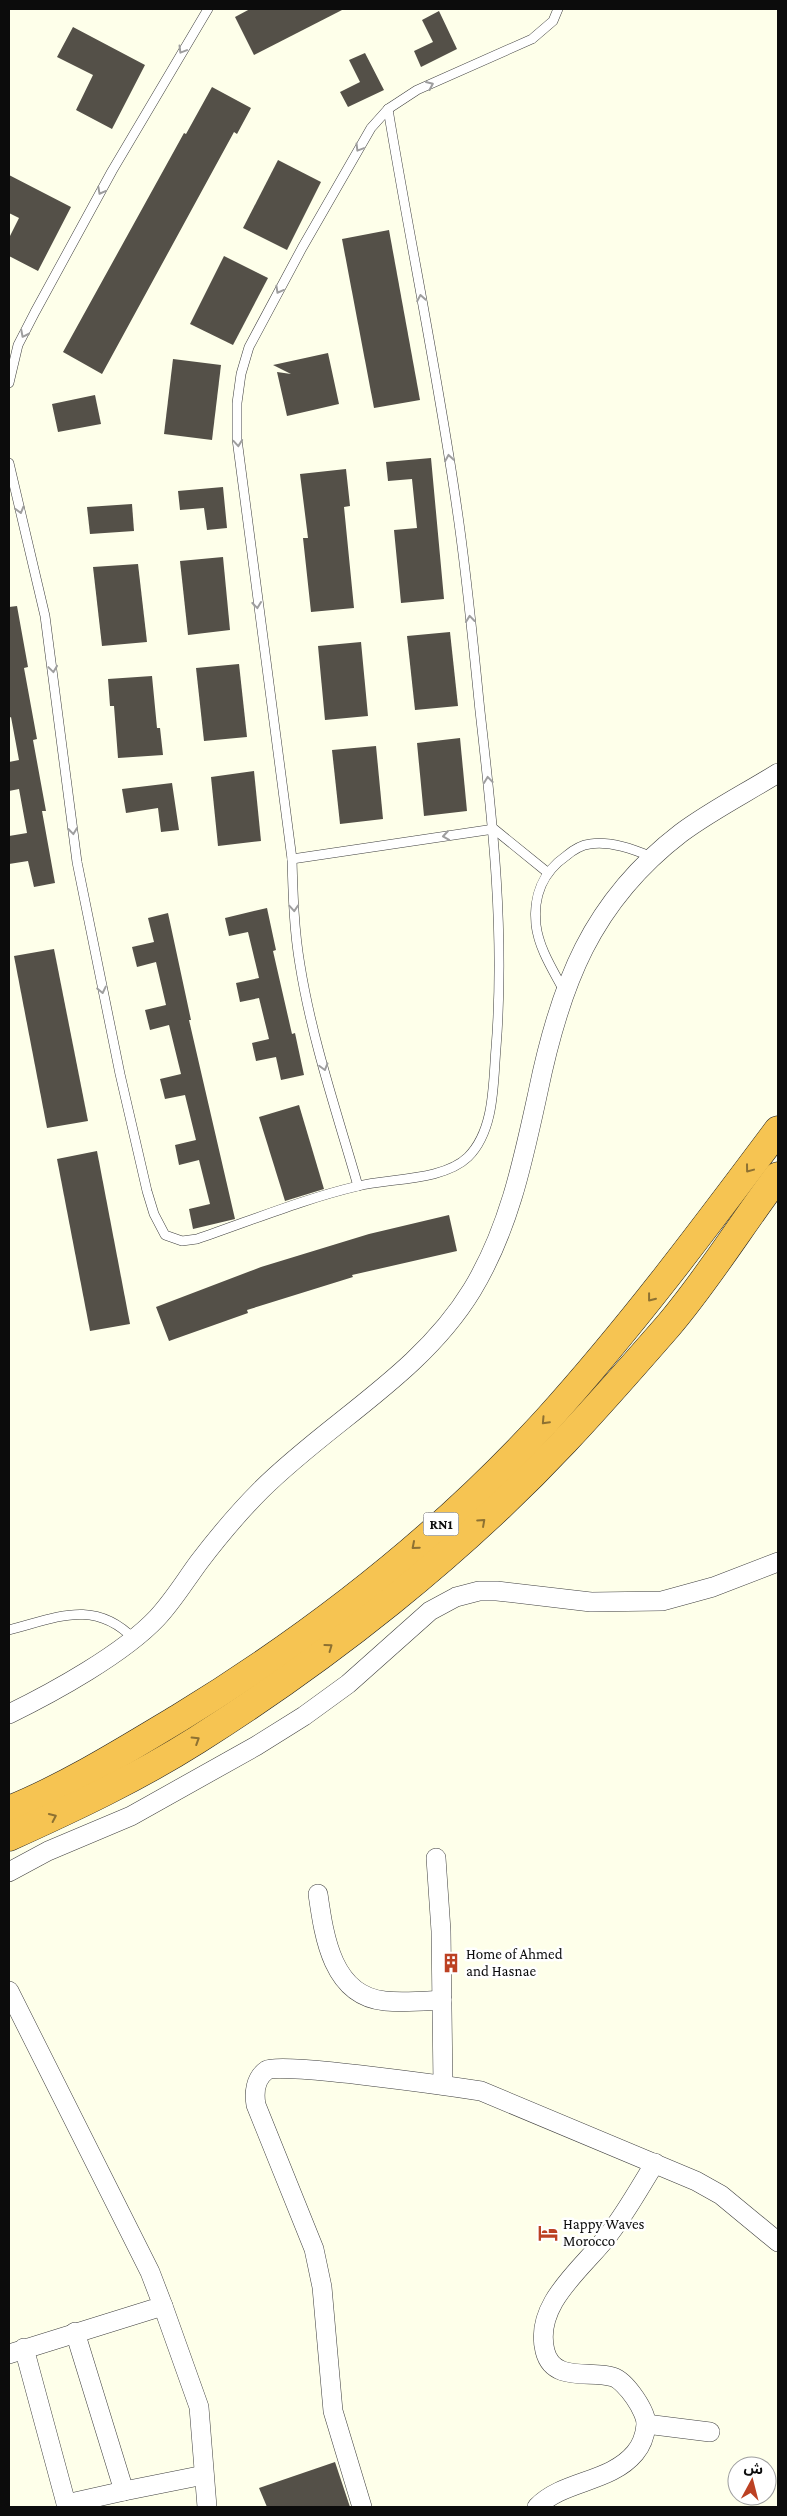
<svg xmlns="http://www.w3.org/2000/svg" width="787" height="2516" viewBox="0 0 787 2516" font-family="'Crimson Pro','Noto Sans Arabic',serif">
	<style>
		.building { fill: #545048 }
		.lines { fill: none; stroke-linecap: round; stroke-linejoin: round }
		.lane-casing { stroke: #3f3f3f; stroke-width: 10 }
		.street-casing { stroke: #3f3f3f; stroke-width: 20 }
		.highway-casing { stroke: #1d1d1d; stroke-width: 29 }
		.lane { stroke: #fff; stroke-width: 9 }
		.street { stroke: #fff; stroke-width: 19 }
		.highway { stroke: #f6c452; stroke-width: 28 }
		.oneway { stroke: #9e9e9e }
		.oneway2 { stroke: #8d7132 }
		.labels { text-anchor: middle; stroke-width: 5; stroke-linejoin: round; paint-order: stroke }
		.shield { fill: #fff; stroke: #555; stroke-width: 1 }
		.shield-label { font-size: 14px; font-weight: bold; fill: #0c0c0c }
		.poi-label { font-size: 15px; fill: #0c0c0c; stroke: #fff; text-anchor: start }
	</style>
	<rect width="100%" height="100%" fill="#feffea"/>
	<!-- building -->
	<g class="building">
		<path d="M250,9H344L254,55L235,17Z"/>
		<path d="M439,11L457,49L421,67L414,51L433,42L422,20Z"/>
		<path d="M73,27L145,65L112,129L76,110L93,75L57,57Z"/>
		<path d="M365,53L384,90L348,107L340,92L360,82L349,60Z"/>
		<path d="M212,87L251,108L237,134L234,132L102,374L63,352L184,133L186,134Z"/>
		<path d="M278,160L321,182L287,250L243,228Z"/>
		<path d="M9,175L71,207L38,271L9,256V238L19,218L9,213Z"/>
		<path d="M389,230L420,400L374,408L342,239Z"/>
		<path d="M224,256L268,278L233,345L190,324Z"/>
		<path d="M328,353L339,404L287,416L277,372L291,374L273,365Z"/>
		<path d="M173,359L221,365L212,440L164,434Z"/>
		<path d="M95,395L101,424L58,432L52,404Z"/>
		<path d="M431,458L444,599L401,603L394,530L417,528L412,479L388,481L386,462Z"/>
		<path d="M346,469L350,506L344,507L354,608L311,612L303,538H308L300,474Z"/>
		<path d="M223,487L227,528L207,530L204,508L180,510L178,491Z"/>
		<path d="M132,504L134,531L90,534L87,507Z"/>
		<path d="M223,557L230,630L188,635L180,561Z"/>
		<path d="M138,564L147,642L102,646L93,567Z"/>
		<path d="M17,606L28,667L24,668L37,739L33,740L46,811H42L55,883L34,887L28,861L9,864V836L27,833L19,789L9,791V762L19,760L11,717L9,718V607Z"/>
		<path d="M450,632L458,706L415,710L407,636Z"/>
		<path d="M361,642L368,716L325,720L318,646Z"/>
		<path d="M239,664L247,737L204,741L196,668Z"/>
		<path d="M152,676L157,728H160L163,755L118,758L114,706H110L108,679Z"/>
		<path d="M460,738L467,811L424,816L417,743Z"/>
		<path d="M376,746L383,819L340,824L332,750Z"/>
		<path d="M254,771L261,841L218,846L211,777Z"/>
		<path d="M172,783L179,830L161,832L158,808L126,813L122,789Z"/>
		<path d="M267,908L276,950L273,951L292,1034L295,1033L304,1075L281,1080L276,1057L256,1061L252,1043L269,1039L259,998L240,1002L236,983L259,978L248,932L229,936L225,918Z"/>
		<path d="M168,913L191,1020H189L235,1219L193,1229L189,1209L210,1204L199,1160L179,1165L175,1145L196,1140L185,1095L165,1099L160,1079L181,1074L169,1025L150,1030L145,1010L166,1005L156,962L137,967L132,947L154,942L148,918Z"/>
		<path d="M54,949L88,1121L47,1128L14,956Z"/>
		<path d="M299,1105L324,1189L285,1201L259,1117Z"/>
		<path d="M97,1151L130,1324L90,1331L57,1159Z"/>
		<path d="M449,1215L457,1251L352,1275L353,1277L247,1310L248,1313L169,1341L156,1307L261,1267L369,1234Z"/>
		<path d="M335,2462L350,2507H267L259,2488Z"/>
	</g>
	<g class="lines">
		<defs>
			<g id="lane">
				<path d="M9,383L18,345L35,312L112,171L208,9"/>
				<path d="M9,463L45,616L77,862L120,1074L147,1191L154,1214L165,1235L182,1241L197,1239C250,1221 303,1199 358,1186C390,1178 443,1181 468,1157C495,1130 493,1083 496,1048C505,934 493,824 480,711C473,643 467,576 457,509C438,375 410,242 388,109"/>
				<path d="M292,859L494,829L547,872"/>
				<path d="M564,991C553,970 539,949 536,925C533,896 543,872 566,856C573,850 581,845 590,844C611,841 633,849 652,857"/>
				<path d="M358,1186C337,1113 312,1040 300,965C294,930 293,895 292,859L237,439V403L241,374L249,347L302,248L371,128L388,109L417,90L532,39L553,21L558,9"/>
				<path d="M9,1630C56,1618 94,1598 134,1639"/>
			</g>
			<g id="street">
				<path d="M9,1714C54,1692 123,1654 157,1618C173,1601 185,1581 199,1562C218,1537 239,1512 261,1490C329,1422 421,1374 472,1290C509,1229 523,1161 538,1092C560,985 591,902 681,833C712,810 746,793 778,773"/>
				<path d="M436,1858L441,1931L443,2085"/>
				<path d="M9,1872L48,1851L131,1816L256,1746L304,1716L348,1684L430,1611L456,1597L479,1591H497L591,1602L662,1601L713,1587L778,1562"/>
				<path d="M318,1894C324,1936 332,1996 385,2001C404,2003 424,2001 442,2000"/>
				<path d="M9,1991L150,2272L163,2306L9,2354"/>
				<path d="M163,2306L199,2407L207,2507"/>
				<path d="M24,2348L67,2507"/>
				<path d="M646,2424L710,2432"/>
				<path d="M124,2491L204,2475"/>
				<path d="M66,2504L124,2491L75,2332"/>
				<path d="M362,2507L333,2411L322,2287L314,2249L256,2105C254,2093 255,2078 267,2070C280,2062 455,2087 481,2091L696,2181L721,2195L778,2242"/>
				<path d="M537,2507C563,2480 610,2483 635,2453C641,2446 645,2435 646,2425C647,2412 626,2381 613,2377C590,2370 553,2383 545,2351C533,2303 585,2267 610,2233C627,2211 640,2187 655,2163"/>
			</g>
			<g id="highway">
				<path d="M9,1810C68,1786 124,1751 179,1718C313,1636 441,1536 547,1420C630,1328 704,1229 778,1130"/>
				<path d="M9,1837C73,1808 137,1778 197,1740C328,1657 458,1555 565,1441C600,1404 634,1365 668,1326C708,1279 741,1225 778,1176"/>
			</g>
		</defs>
		<!-- lane casing -->
		<use href="#lane" class="lane-casing"/>
		<!-- street casing -->
		<use href="#street" class="street-casing"/>
		<!-- highway casing -->
		<use href="#highway" class="highway-casing"/>
		<!-- lane -->
		<use href="#lane" class="lane"/>
		<!-- street -->
		<use href="#street" class="street"/>
		<!-- highway -->
		<use href="#highway" class="highway"/>
	</g>
	<!-- one-way arrows -->
	<defs><path id="oneway-chevron" d="M-2-3.5L2.5 0L-2 3.5" fill="none" stroke-width="1.6" stroke-linecap="round" stroke-linejoin="round" transform="scale(1.25)"/></defs>
	<g class="oneway">
		<use href="#oneway-chevron" transform="translate(182 50) rotate(121)"/>
		<use href="#oneway-chevron" transform="translate(430 85) rotate(-24)"/>
		<use href="#oneway-chevron" transform="translate(359 148) rotate(121)"/>
		<use href="#oneway-chevron" transform="translate(101 191) rotate(118)"/>
		<use href="#oneway-chevron" transform="translate(279 290) rotate(119)"/>
		<use href="#oneway-chevron" transform="translate(421 298) rotate(-100)"/>
		<use href="#oneway-chevron" transform="translate(24 334) rotate(117)"/>
		<use href="#oneway-chevron" transform="translate(238 443) rotate(85)"/>
		<use href="#oneway-chevron" transform="translate(449 458) rotate(-99)"/>
		<use href="#oneway-chevron" transform="translate(20 510) rotate(75)"/>
		<use href="#oneway-chevron" transform="translate(257 605) rotate(83)"/>
		<use href="#oneway-chevron" transform="translate(470 619) rotate(-96)"/>
		<use href="#oneway-chevron" transform="translate(53 669) rotate(82)"/>
		<use href="#oneway-chevron" transform="translate(488 780) rotate(-97)"/>
		<use href="#oneway-chevron" transform="translate(73 831) rotate(83)"/>
		<use href="#oneway-chevron" transform="translate(446 836) rotate(171)"/>
		<use href="#oneway-chevron" transform="translate(294 908) rotate(86)"/>
		<use href="#oneway-chevron" transform="translate(102 990) rotate(78)"/>
		<use href="#oneway-chevron" transform="translate(324 1067) rotate(74)"/>
	</g>
	<g class="oneway2">
		<use href="#oneway-chevron" transform="translate(749 1169) rotate(127)"/>
		<use href="#oneway-chevron" transform="translate(651 1298) rotate(128)"/>
		<use href="#oneway-chevron" transform="translate(545 1421) rotate(133)"/>
		<use href="#oneway-chevron" transform="translate(482 1522) rotate(-42)"/>
		<use href="#oneway-chevron" transform="translate(415 1546) rotate(139)"/>
		<use href="#oneway-chevron" transform="translate(329 1647) rotate(-36)"/>
		<use href="#oneway-chevron" transform="translate(196 1740) rotate(-32)"/>
		<use href="#oneway-chevron" transform="translate(53 1817) rotate(-25)"/>
	</g>
	<!-- icons -->
	<defs>
		<symbol id="building-bare" viewBox="-9 -9 18 18"><path d="M-4-6H4V6H1V3H-1V6H-4ZM-2.5-4.3h1.7v1.8h-1.7ZM.8-4.3h1.7v1.8H.8ZM-2.5-1h1.7V.8h-1.7ZM.8-1h1.7V.8H.8Z" fill="#bc4123" stroke="#fff" stroke-width="2.5" paint-order="stroke"/></symbol>
		<symbol id="hotel-bare" viewBox="-9 -9 18 18"><path d="M-6-4.5h1.5V1H6V5H4.5V3h-9V5H-6ZM-4 0a1.8 1.8 0 1 1 3.6 0ZM.5 0V-2.5h3Q6-2.5 6 0Z" fill="#bc4123" stroke="#fff" stroke-width="2.5" paint-order="stroke"/></symbol>
	</defs>
	<g fill-rule="evenodd">
		<use href="#building-bare" x="437" y="1949" width="28" height="28"/>
		<use href="#hotel-bare" x="534" y="2219" width="28" height="28"/>
	</g>
	<g class="labels">
		<!-- shield labels -->
		<rect class="shield" x="423.5" y="1512.5" width="35" height="23" rx="4"/>
		<g class="shield-label">
			<text x="441" y="1529">RN1</text>
		</g>
		<!-- poi labels -->
		<g class="poi-label">
			<text x="466" y="1959">Home of Ahmed<tspan x="466" dy="17">and Hasnae</tspan></text>
			<text x="563" y="2229">Happy Waves<tspan x="563" dy="17">Morocco</tspan></text>
		</g>
	</g>
	<!-- border -->
	<rect width="787" height="2516" fill="none" stroke="#0c0c0c" stroke-width="20"/>
	<!-- north arrow -->
	<g transform="translate(752 2481) rotate(7)"><circle r="24" fill="#ffffff" stroke="#9e9e9e"/>
	<path d="M0-4L9 19L0 12L-9 19Z" fill="#bc4123"/>
	<text y="-8" font-size="14" font-weight="bold" text-anchor="middle" fill="#0c0c0c">ش</text>
	</g>
</svg>
